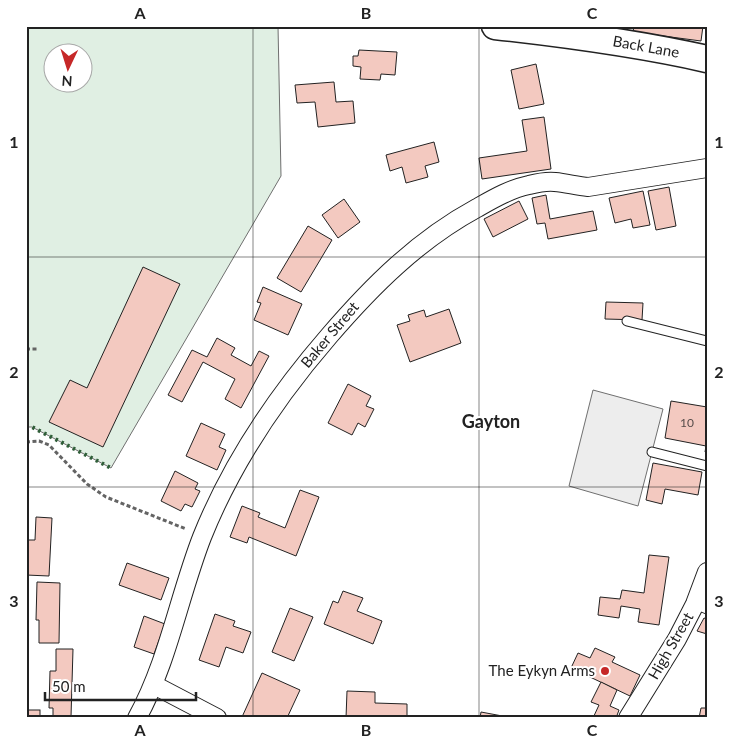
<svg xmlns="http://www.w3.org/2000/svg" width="733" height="744" viewBox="0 0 733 744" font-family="Lato,sans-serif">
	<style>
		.green { fill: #e0efe3; stroke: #6f6f6f; fill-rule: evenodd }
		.parking { fill: #ededed; stroke: #6f6f6f }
		.building { fill: #f3c9c0; stroke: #222 }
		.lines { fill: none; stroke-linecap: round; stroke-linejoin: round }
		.lane-casing { stroke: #222; stroke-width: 11 }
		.street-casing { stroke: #222; stroke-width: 20 }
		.secondary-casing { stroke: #222; stroke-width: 29 }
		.path { stroke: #646464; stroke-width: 3; stroke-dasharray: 4 2.5; stroke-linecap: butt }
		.lane { stroke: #fff; stroke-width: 9 }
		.street { stroke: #fff; stroke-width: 18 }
		.secondary { stroke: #fff; stroke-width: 26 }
		.hedge { stroke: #2f5e38; stroke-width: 4; stroke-dasharray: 2.5 4; stroke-linecap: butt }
		.grid { fill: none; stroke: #222; stroke-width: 1; stroke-opacity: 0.55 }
		.poi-dot { fill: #c62828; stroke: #fff; stroke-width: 2 }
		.labels { text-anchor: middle; stroke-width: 4; stroke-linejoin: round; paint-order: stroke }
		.number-label { font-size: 12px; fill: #564c4a }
		.street-label { font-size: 15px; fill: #222; stroke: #fff }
		.poi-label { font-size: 15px; fill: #222; stroke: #fff; text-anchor: end }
		.quarter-label { font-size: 18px; font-weight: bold; fill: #222; stroke: #fff }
		.neatline { fill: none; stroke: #222; stroke-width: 2 }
		.grid-label { font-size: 16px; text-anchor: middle; font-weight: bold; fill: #222 }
	</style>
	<rect width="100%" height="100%" fill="#fff"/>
	<!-- green -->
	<path class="green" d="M26,26H278L281,176L111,468L32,427H26ZM52,52H82V82H52Z"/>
	<!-- parking -->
	<path class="parking" d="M593,390L663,409L638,506L569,486Z"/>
	<!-- building -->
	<g class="building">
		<path d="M634,26H703L701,41L633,32Z"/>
		<path d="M359,50L397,52L395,75L381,74L380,80L360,79L361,67L353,66V56H358Z"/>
		<path d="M536,64L544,104L519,109L511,70Z"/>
		<path d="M334,82L336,102L353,101L355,123L318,127L315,102L297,103L295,85Z"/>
		<path d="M544,117L551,169L482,179L479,158L527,151L522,120Z"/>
		<path d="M434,142L439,162L425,166L428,177L406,183L402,167L390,171L386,155Z"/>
		<path d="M669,187L676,226L656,230L648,191Z"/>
		<path d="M643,191L650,225L633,228L631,219L615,223L609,198Z"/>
		<path d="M546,195L550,219L593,211L597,230L548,239L545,223L537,224L532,198Z"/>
		<path d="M344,199L360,222L338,238L322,215Z"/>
		<path d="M519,201L528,219L493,237L484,219Z"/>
		<path d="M308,226L332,240L301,292L277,278Z"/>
		<path d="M143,267L180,284L103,447L49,422L70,380L87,388Z"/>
		<path d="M263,287L302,304L288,335L254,320L261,303L257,302Z"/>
		<path d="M606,302L643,303L642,320L605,319Z"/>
		<path d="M449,309L461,343L410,362L397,325L410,321L408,315L424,310L426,317Z"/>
		<path d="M217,338L235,348L231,355L251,366L259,351L269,356L241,408L225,399L235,379L203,362L182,402L168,395L192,350L207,357Z"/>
		<path d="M348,384L371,396L366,406L374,409L365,427L358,423L352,435L328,423Z"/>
		<path d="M671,401L707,407V452H705L706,446L665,438Z"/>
		<path d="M201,423L225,434L219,447L226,450L217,470L186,456Z"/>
		<path d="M653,463L702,472L698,495L665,489L662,504L646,500Z"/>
		<path d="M175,471L198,483L195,489L200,491L192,507L185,504L181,511L161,501Z"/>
		<path d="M300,490L319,497L296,556L249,537L247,543L230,537L242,506L260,513L258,517L285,528Z"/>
		<path d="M36,517L52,518L49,576L26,575L28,540H35Z"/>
		<path d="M649,555L669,557L659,625L638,622L640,609L621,606L619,618L598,615L600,597L620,599L622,590L644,593Z"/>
		<path d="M127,563L169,578L161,600L119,585Z"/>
		<path d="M37,582L60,583L59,643H39V620H36Z"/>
		<path d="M343,591L363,598L357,611L382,621L373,644L324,624L333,601L338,603Z"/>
		<path d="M290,608L313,617L294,661L272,652Z"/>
		<path d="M215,614L235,621L233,626L251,632L243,653L226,647L219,667L199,660Z"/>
		<path d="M144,616L165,624L154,654L134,647Z"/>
		<path d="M704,618L707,619V634L697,631Z"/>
		<path d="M595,648L615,657L612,662L640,675L630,696L571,668L578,653L590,658Z"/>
		<path d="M56,649H73L71,717H53V708H49L50,671H56Z"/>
		<path d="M262,673L300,690L287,718L242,717Z"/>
		<path d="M601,682L617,690L610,706L619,710L616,718H593L599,705L591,702Z"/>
		<path d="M347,691L375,692V703L407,704V718H346Z"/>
		<path d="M701,708H707V718H699Z"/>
		<rect x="26" y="710" width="14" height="8"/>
		<path d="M481,712L513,718H480Z"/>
	</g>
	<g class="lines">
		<defs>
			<g id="lane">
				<path d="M627,321L707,341"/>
				<path d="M652,452L707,466"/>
				<path d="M695,604L707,609"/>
			</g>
			<g id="street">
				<path d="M154,685L217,718"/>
				<path d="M137,718C168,662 179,596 202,537C232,462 277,396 329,336C372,286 418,240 477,208C493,199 510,189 529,185C537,183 546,181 555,182C566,183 577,186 588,187L707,168"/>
				<path d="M628,718L677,639L695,604L707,572"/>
			</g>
			<path id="secondary" d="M495,26C567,34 637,43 707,59"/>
		</defs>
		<!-- lane casing -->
		<use href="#lane" class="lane-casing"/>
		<!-- street casing -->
		<use href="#street" class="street-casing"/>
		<!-- secondary casing -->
		<use href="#secondary" class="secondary-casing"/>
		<!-- path -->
		<g class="path">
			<path d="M26,349H39"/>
			<path d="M26,442L39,441L49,445L87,484L106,497L186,529"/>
		</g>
		<!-- lane -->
		<use href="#lane" class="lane"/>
		<!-- street -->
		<use href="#street" class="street"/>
		<!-- secondary -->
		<use href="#secondary" class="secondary"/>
		<!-- hedge -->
		<path class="hedge" d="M26,427H32L111,468"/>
	</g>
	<!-- grid -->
	<path class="grid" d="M253,26V718M479,26V718M26,257H707M26,487H707"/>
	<!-- markers -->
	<circle class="poi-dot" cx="605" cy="671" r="5"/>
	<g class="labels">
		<!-- number labels -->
		<g class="number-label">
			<text x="687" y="427">10</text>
		</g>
		<!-- street labels -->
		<g class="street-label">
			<text transform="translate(646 47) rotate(10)" y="5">Back Lane</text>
			<text transform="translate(330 335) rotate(-50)" y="5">Baker Street</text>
			<text transform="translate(671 646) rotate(-60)" y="5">High Street</text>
		</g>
		<!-- poi labels -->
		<g class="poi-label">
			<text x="595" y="676">The Eykyn Arms</text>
		</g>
		<!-- quarter labels -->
		<g class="quarter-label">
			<text x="491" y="428">Gayton</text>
		</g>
	</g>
	<!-- border -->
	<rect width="733" height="744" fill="none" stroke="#ffffff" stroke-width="55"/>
	<!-- north arrow -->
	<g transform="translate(68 68) rotate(184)"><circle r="24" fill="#ffffff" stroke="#a7a7a7"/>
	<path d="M0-4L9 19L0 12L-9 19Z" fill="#c62828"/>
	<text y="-8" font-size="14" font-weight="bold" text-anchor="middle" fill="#222222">N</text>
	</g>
	<!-- scale -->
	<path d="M45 692v8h151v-8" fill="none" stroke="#222222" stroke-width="2.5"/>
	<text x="52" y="692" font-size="15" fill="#222222" stroke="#ffffff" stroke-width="4" paint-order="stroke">50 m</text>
	<rect x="28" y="28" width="678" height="688" class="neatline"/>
	<g class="grid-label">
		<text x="140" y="19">A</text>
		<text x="366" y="19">B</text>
		<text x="592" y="19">C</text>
		<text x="14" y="148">1</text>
		<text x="719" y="148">1</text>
		<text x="14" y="378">2</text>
		<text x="719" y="378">2</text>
		<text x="14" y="607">3</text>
		<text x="719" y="607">3</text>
		<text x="140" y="736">A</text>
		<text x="366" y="736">B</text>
		<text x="592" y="736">C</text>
	</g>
</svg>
